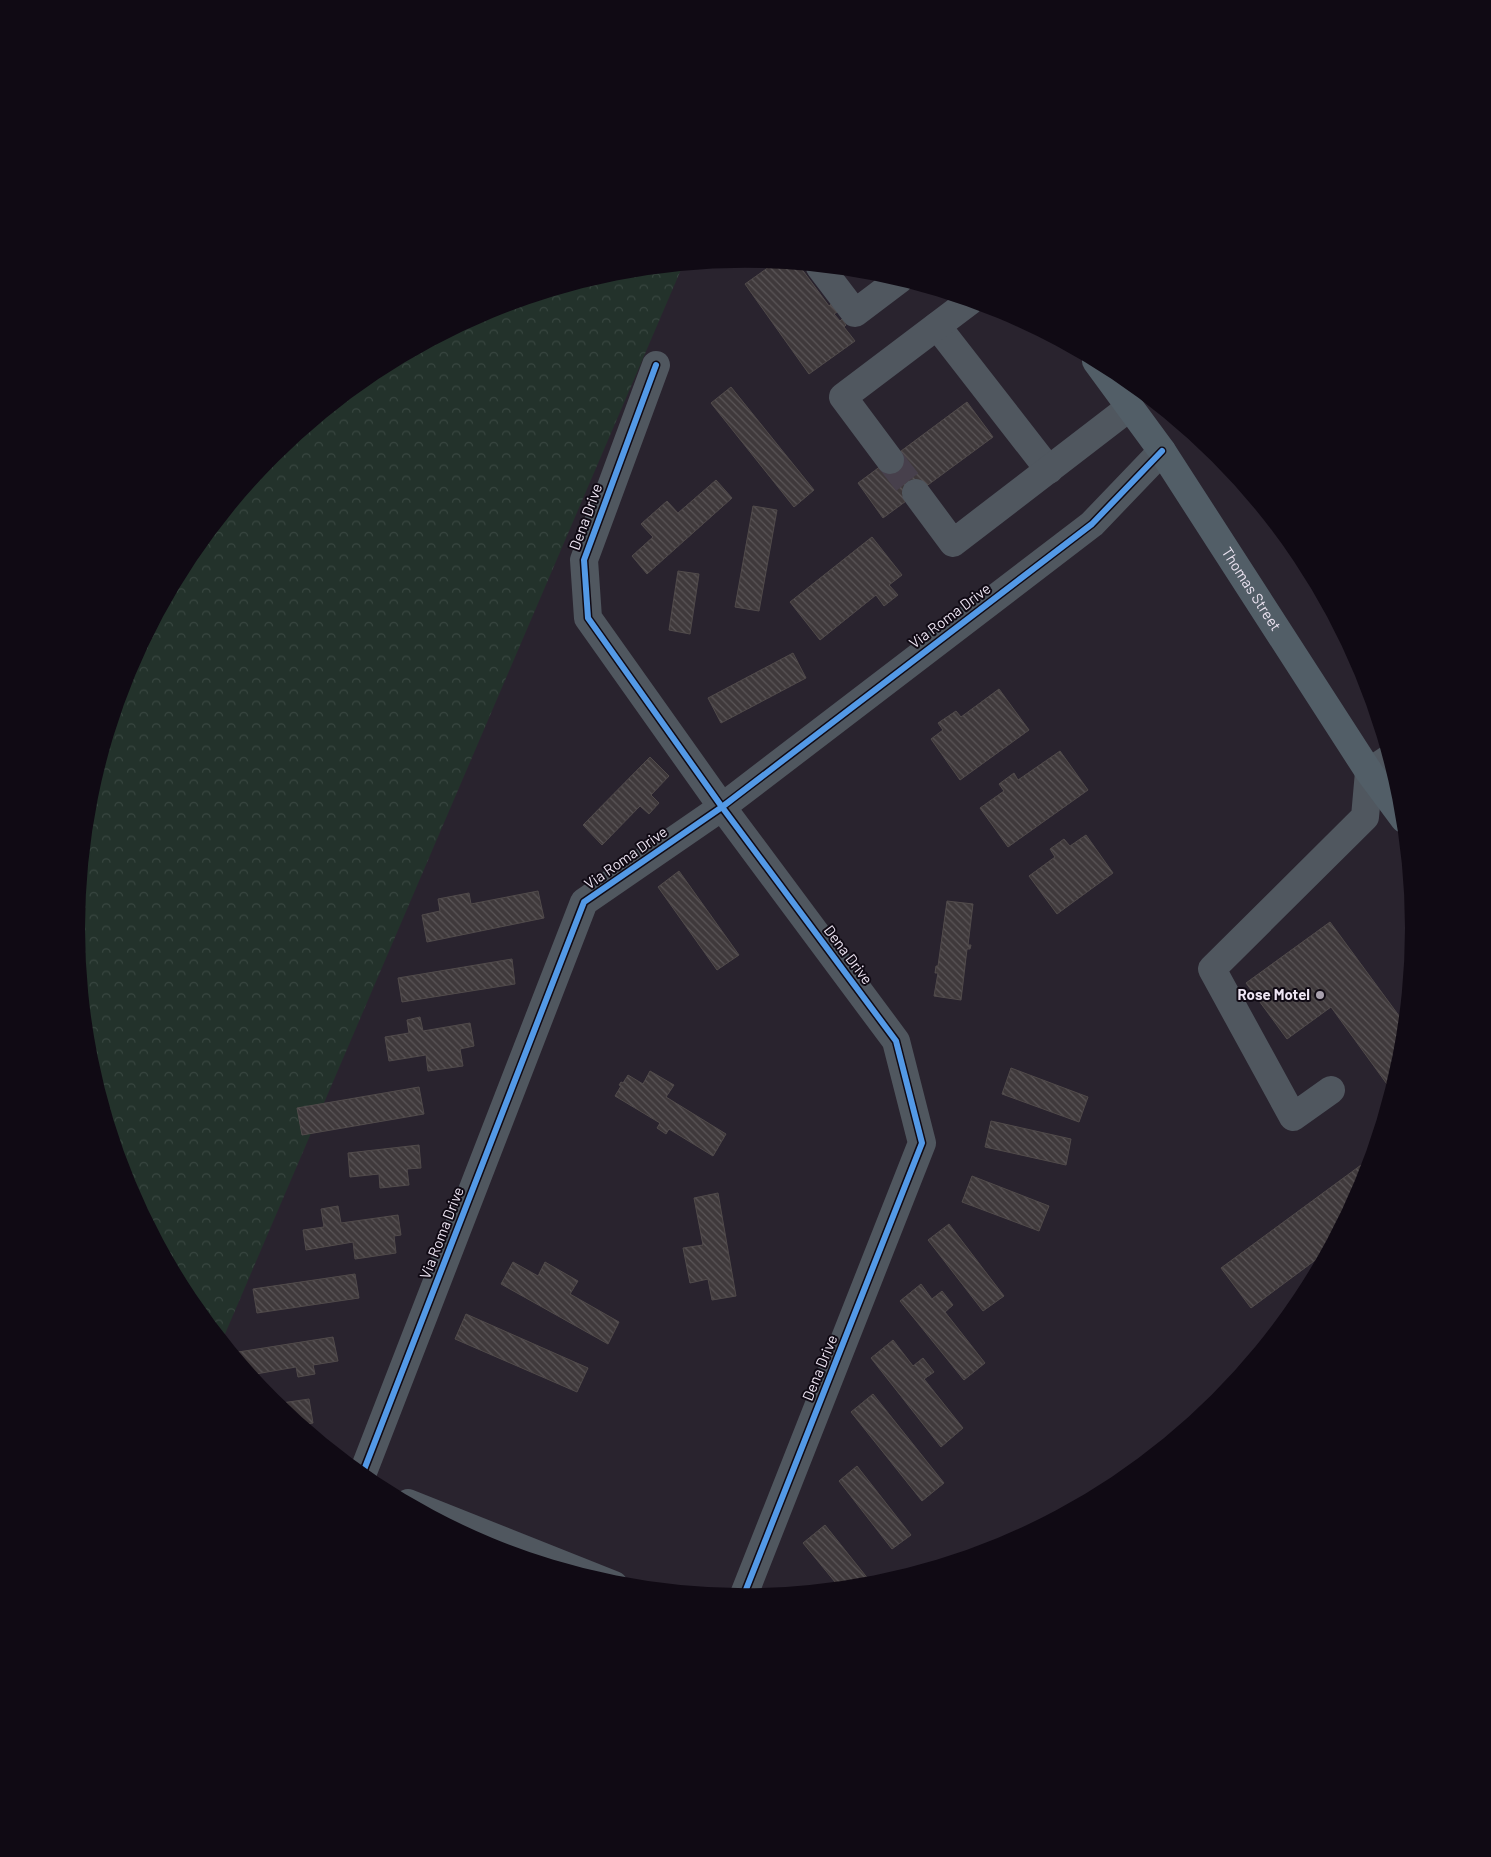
<svg xmlns="http://www.w3.org/2000/svg" width="1491" height="1857" viewBox="0 0 1491 1857" font-family="Barlow,sans-serif">
	<style>
		.forest { fill: url(#forest-crowns) }
		.building { fill: url(#building-back-hatch); stroke: #514b4b }
		.lines { fill: none; stroke-linecap: round; stroke-linejoin: round }
		.minor-tunnel { stroke: #47404c; stroke-width: 28; stroke-dasharray: 28 14; stroke-linecap: butt }
		.minor { stroke: #50575f; stroke-width: 28 }
		.highway { stroke: #525e67; stroke-width: 28 }
		.cycleway-casing { stroke: #100a14; stroke-width: 9 }
		.cycleway { stroke: #5399e6; stroke-width: 6 }
		.poi-dot { fill: #a9a1ae; stroke: #100a14; stroke-width: 2 }
		.labels { text-anchor: middle; stroke-width: 4; stroke-linejoin: round; paint-order: stroke }
		.street-label { font-size: 15px; fill: #eee5f3; stroke: #100a14 }
		.poi-label { font-size: 15px; font-weight: bold; fill: #eee5f3; stroke: #100a14; text-anchor: end }
	</style>
	<defs>
		<pattern id="forest-crowns" width="20" height="18" patternUnits="userSpaceOnUse" patternTransform="scale(1.25)"><rect width="20" height="18" fill="#23322b"/><path d="M2 6a3 3 0 1 1 6 0M12 15a3 3 0 1 1 6 0" fill="none" stroke="#384640"/></pattern>
		<pattern id="building-back-hatch" width="6" height="6" patternUnits="userSpaceOnUse" patternTransform="scale(1.25)"><rect width="6" height="6" fill="#3f393b"/><path d="M-1 5l2 2M0 0l6 6M5-1l2 2" fill="none" stroke="#5b5658"/></pattern>
	</defs>
	<rect width="100%" height="100%" fill="#29232e"/>
	<!-- forest -->
	<path class="forest" d="M683,265L222,1341L189,1300L127,1184L89,1059L76,928L89,798L127,672L189,556L272,455L374,372L490,310L615,272Z"/>
	<!-- building -->
	<g class="building">
		<path d="M776,262L798,264L829,306L831,304L837,312L834,314L840,321L842,319L846,325L844,327L855,341L809,374L745,284Z"/>
		<path d="M731,387L814,490L794,507L711,403Z"/>
		<path d="M967,402L993,437L883,518L858,483Z"/>
		<path d="M716,480L732,498L647,574L632,556L653,537L641,524L667,501L678,513Z"/>
		<path d="M753,506L777,510L759,611L735,607Z"/>
		<path d="M872,537L902,575L889,585L898,595L884,606L876,595L820,640L790,602Z"/>
		<path d="M678,571L699,574L690,634L669,630Z"/>
		<path d="M793,653L806,678L721,723L708,698Z"/>
		<path d="M999,689L1029,730L960,780L931,739L943,730L938,723L956,711L961,717Z"/>
		<path d="M1060,751L1088,790L1008,847L980,808L1004,791L999,784L1014,773L1018,780Z"/>
		<path d="M650,757L669,776L651,795L659,803L649,814L640,806L602,845L583,825Z"/>
		<path d="M1086,835L1113,873L1057,914L1029,876L1055,857L1050,849L1064,839L1070,846Z"/>
		<path d="M679,871L739,955L717,970L658,887Z"/>
		<path d="M538,891L544,918L427,942L422,915L440,911L438,899L469,893L471,904Z"/>
		<path d="M947,901L973,904L968,945H971L970,949H967L961,1000L934,996L938,973H935L936,966H938Z"/>
		<path d="M1330,922L1405,1024L1402,1059L1392,1091L1331,1007L1287,1039L1246,983Z"/>
		<path d="M512,959L515,984L402,1002L398,978Z"/>
		<path d="M420,1017L423,1031L470,1023L474,1046L460,1049L463,1066L428,1071L426,1055L389,1061L385,1037L409,1033L407,1020Z"/>
		<path d="M1011,1068L1088,1097L1079,1122L1002,1094Z"/>
		<path d="M650,1071L674,1085L666,1097L726,1134L713,1156L669,1129L666,1134L657,1128L660,1123L615,1096L621,1086L619,1085L621,1082L623,1083L628,1075L643,1084Z"/>
		<path d="M419,1087L424,1114L302,1135L297,1108Z"/>
		<path d="M991,1121L1071,1139L1066,1165L985,1147Z"/>
		<path d="M419,1145L421,1168L407,1169L409,1185L380,1188L379,1174L350,1177L348,1153Z"/>
		<path d="M1372,1157L1364,1185L1329,1250L1251,1308L1221,1268Z"/>
		<path d="M972,1176L1049,1206L1039,1231L962,1202Z"/>
		<path d="M718,1193L736,1296L712,1300L708,1279L690,1283L683,1248L703,1245L694,1198Z"/>
		<path d="M338,1206L341,1223L398,1215L401,1235L394,1236L396,1253L355,1259L353,1242L306,1250L303,1230L324,1227L321,1209Z"/>
		<path d="M949,1224L1004,1296L983,1311L928,1240Z"/>
		<path d="M513,1262L538,1276L545,1262L578,1281L570,1294L619,1322L608,1344L501,1284Z"/>
		<path d="M355,1274L359,1298L257,1313L253,1289Z"/>
		<path d="M921,1284L932,1299L942,1291L953,1305L945,1312L985,1363L964,1380L900,1301Z"/>
		<path d="M466,1314L588,1368L577,1392L455,1339Z"/>
		<path d="M333,1337L338,1361L313,1365L315,1374L298,1377L296,1367L250,1375L232,1353Z"/>
		<path d="M893,1340L913,1366L923,1358L934,1372L924,1379L963,1428L941,1447L871,1358Z"/>
		<path d="M873,1394L944,1483L922,1501L851,1412Z"/>
		<path d="M309,1399L313,1423L301,1425L275,1404Z"/>
		<path d="M857,1466L911,1535L892,1549L839,1481Z"/>
		<path d="M825,1525L873,1585L840,1588L803,1543Z"/>
	</g>
	<g class="lines">
		<!-- minor-tunnel -->
		<path class="minor-tunnel" d="M890,460L916,493"/>
		<!-- minor -->
		<g class="minor">
			<path d="M820,267L855,313L900,279"/>
			<path d="M937,326L1049,470"/>
			<path d="M656,365L584,560L588,618L722,807L896,1041L922,1143L743,1597"/>
			<path d="M890,460L843,397L970,301"/>
			<path d="M916,493L953,543L1130,407"/>
			<path d="M1331,1090L1293,1117L1212,969L1365,817L1369,772L1390,758"/>
			<path d="M362,1475L584,902L722,807L1092,524L1162,451"/>
			<path d="M408,1503L614,1585"/>
		</g>
		<!-- highway -->
		<path class="highway" id="s1" d="M1096,361L1162,451L1369,772L1404,819"/>
		<defs>
			<g id="cycleway">
				<path d="M656,365L584,560L588,618L722,807L896,1041L922,1143L743,1597"/>
				<path d="M362,1475L584,902L722,807L1092,524L1162,451"/>
			</g>
		</defs>
		<!-- cycleway casing -->
		<use href="#cycleway" class="cycleway-casing"/>
		<!-- cycleway -->
		<use href="#cycleway" class="cycleway"/>
	</g>
	<!-- markers -->
	<circle class="poi-dot" cx="1320" cy="995" r="5"/>
	<g class="labels">
		<!-- street labels -->
		<g class="street-label">
			<text transform="translate(586 517) rotate(-70)" y="5">Dena Drive</text>
			<text dy="5" stroke="none"><textPath href="#s1" startOffset="276">Thomas Street</textPath></text>
			<text transform="translate(950 616) rotate(-37)" y="5">Via Roma Drive</text>
			<text transform="translate(626 858) rotate(-35)" y="5">Via Roma Drive</text>
			<text transform="translate(848 955) rotate(53)" y="5">Dena Drive</text>
			<text transform="translate(442 1233) rotate(-69)" y="5">Via Roma Drive</text>
			<text transform="translate(820 1368) rotate(-68)" y="5">Dena Drive</text>
		</g>
		<!-- poi labels -->
		<g class="poi-label">
			<text x="1310" y="1000">Rose Motel</text>
		</g>
	</g>
	<!-- crop -->
	<path d="M0 0H1491V1857H0ZM85 928a660 660 0 1 1 1320 0a660 660 0 1 1-1320 0Z" fill="#100a14" fill-rule="evenodd"/>
</svg>
